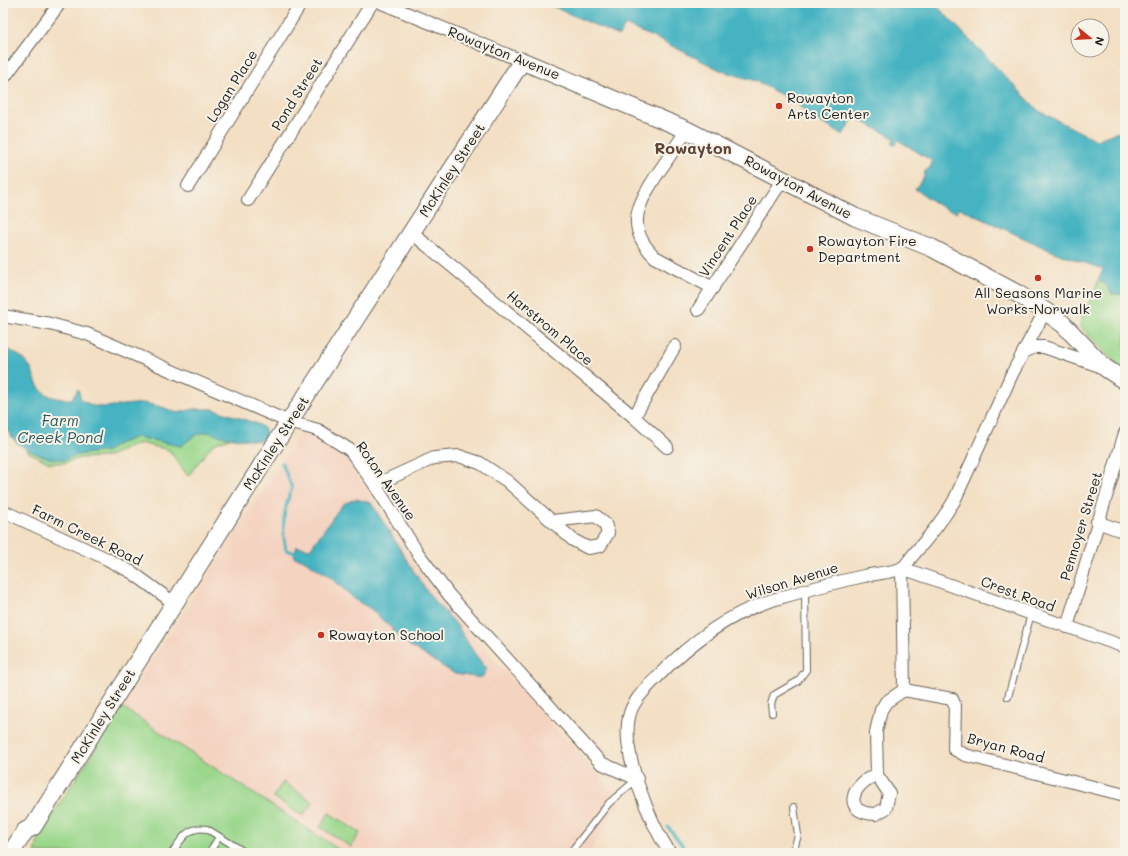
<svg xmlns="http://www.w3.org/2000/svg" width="1128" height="856" viewBox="0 0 1128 856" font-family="Mali,sans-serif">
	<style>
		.built { fill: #f4d3c0 }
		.green { fill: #9ad78b; stroke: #5b7a54 }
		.water { fill: #45b3c1; stroke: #30686e }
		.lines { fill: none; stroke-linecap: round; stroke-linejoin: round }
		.stream { stroke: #45b3c1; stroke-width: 3 }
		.lane-casing { stroke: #676056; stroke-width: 8 }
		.street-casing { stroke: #676056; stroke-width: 14 }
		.secondary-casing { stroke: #676056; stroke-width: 19 }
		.lane { stroke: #fff; stroke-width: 6 }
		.street { stroke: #fff; stroke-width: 12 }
		.secondary { stroke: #fff; stroke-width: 17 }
		.poi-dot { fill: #c8321e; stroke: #f7f3e8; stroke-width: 1.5 }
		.labels { text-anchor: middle; stroke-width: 4; stroke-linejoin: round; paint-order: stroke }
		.street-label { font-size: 14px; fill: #1c1c1c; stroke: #f7f3e8 }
		.poi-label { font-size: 14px; fill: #1c1c1c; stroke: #f7f3e8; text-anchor: start }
		.water-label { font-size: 15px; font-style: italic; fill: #2c585e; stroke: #f7f3e8 }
		.quarter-label { font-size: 16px; font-weight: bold; fill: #5f4535; stroke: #f7f3e8 }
	</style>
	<rect width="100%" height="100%" fill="#f7f3e8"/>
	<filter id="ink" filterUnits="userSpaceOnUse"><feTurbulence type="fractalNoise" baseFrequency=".025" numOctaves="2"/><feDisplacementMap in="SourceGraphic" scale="8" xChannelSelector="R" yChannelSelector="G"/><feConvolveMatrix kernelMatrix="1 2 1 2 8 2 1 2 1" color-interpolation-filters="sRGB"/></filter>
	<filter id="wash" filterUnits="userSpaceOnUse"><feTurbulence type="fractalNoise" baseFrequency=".012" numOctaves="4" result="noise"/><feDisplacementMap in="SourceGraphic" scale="16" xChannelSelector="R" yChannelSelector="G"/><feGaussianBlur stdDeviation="0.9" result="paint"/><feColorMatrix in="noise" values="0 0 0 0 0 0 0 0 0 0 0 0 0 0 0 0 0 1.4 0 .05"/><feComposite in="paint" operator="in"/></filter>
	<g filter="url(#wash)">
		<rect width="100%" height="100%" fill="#f3dfc3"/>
		<!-- built -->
		<path class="built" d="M301,432L316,438L345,456L418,569L451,612L605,783L621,804L589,853H344L122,707Z"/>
		<!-- green -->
		<g class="green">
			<path d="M1098,281L1106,284L1112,294H1125V373L1079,325Z"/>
			<path d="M3,353L44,397L65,413L241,434L213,444L188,476L169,450L140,443L107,457L80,458L65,463H50L28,452L7,424Z"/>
			<path d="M122,707L344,853H35L39,836Z"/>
			<path d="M283,782L313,802L303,816L273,797Z"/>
			<path d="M329,813L360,833L351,847L320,827Z"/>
		</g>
		<!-- water -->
		<g class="water">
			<path d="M545,3H934L1039,111L1096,140L1114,133L1125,132V294H1112L1106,284L1098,281L1103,269L1056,253L959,208L957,212C940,210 929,197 915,189L924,177L925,171L930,168L932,161L898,140L895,145L892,143L894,138L854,117L843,135L810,116L796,103L756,81L722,71L664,42L625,25L619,36Z"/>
			<path d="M3,346C11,352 22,355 28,364C33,370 34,377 37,384C44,398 59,399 72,399L78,389L81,400L93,406L103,407L144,403L162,407L177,413L194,409H213L258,424L265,429L266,437L259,441L225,437L207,432L196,435L181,446L137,437L118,444L107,451L77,455L64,460L49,458L30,451L16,442L3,425Z"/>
			<path d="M356,499L371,503C391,533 408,564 429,594C436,604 447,613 455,623C466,638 474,656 487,668L482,678L455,674L410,646L371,609L357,601L329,576L302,559L294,557L297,546L310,549L341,506L345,503Z"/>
		</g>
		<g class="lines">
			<!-- stream -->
			<g class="stream">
				<path d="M282,463L292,488C283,509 281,528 286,550L299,554"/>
				<path d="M668,827L688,853"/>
			</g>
		</g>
	</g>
	<g filter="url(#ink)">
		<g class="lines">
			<defs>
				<g id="lane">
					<path d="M1008,697L1031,614"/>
					<path d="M772,713L771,704L774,695L798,681L806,670L805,591"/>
					<path d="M172,853C181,839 188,826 207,829L246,853"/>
					<path d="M209,853L219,837"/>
					<path d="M570,853L609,803L637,779"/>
					<path d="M793,853L798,835L794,807"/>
				</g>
				<g id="street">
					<path d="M382,3L522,61"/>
					<path d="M3,79L60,3"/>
					<path d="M687,130C677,144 668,159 658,173C638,204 624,227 655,257L713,288"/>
					<path d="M188,186L301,3"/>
					<path d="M248,200L372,3"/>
					<path d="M412,233L634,417L667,447"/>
					<path d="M698,310L783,179"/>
					<path d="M3,316L50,324L87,334L289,422L318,430L350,450L375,485L417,552L449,595L601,763L637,779"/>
					<path d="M1024,352L1035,347H1044L1100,366"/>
					<path d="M634,417L675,346"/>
					<path d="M375,485L434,458L459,456L480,463L507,481L573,540L588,548L600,546L608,533L605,524L596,516L553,521"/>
					<path d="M3,511L105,558L133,573L174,603"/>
					<path d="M1097,522L1125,532"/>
					<path d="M1067,627L1125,433"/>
					<path d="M904,690L902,568L1125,647"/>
					<path d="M904,690L952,699L955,706L954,749L965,755L1125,795"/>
					<path d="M877,775C851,783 841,814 876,814L886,808L889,793L877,775L876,732L881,710L886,702L904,690"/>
					<path d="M670,853C650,823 621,753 629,717C632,701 646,689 656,678C690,643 731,611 779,598C807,590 835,582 864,576C873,574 896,572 902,568C907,565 910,558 914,554C929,537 942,521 954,501L1012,374L1045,311"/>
				</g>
				<path id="secondary" d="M11,853L25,831L33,827L289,422L522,61L687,130L855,217L932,248L1018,294L1045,311L1063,324L1104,367L1125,381"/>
			</defs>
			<!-- lane casing -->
			<use href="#lane" class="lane-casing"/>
			<!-- street casing -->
			<use href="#street" class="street-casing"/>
			<!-- secondary casing -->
			<use href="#secondary" class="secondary-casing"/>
			<!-- lane -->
			<use href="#lane" class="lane"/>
			<!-- street -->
			<use href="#street" class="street"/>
			<!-- secondary -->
			<use href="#secondary" class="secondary"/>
		</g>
	</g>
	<!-- markers -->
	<g class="poi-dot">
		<circle cx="779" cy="106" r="4"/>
		<circle cx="810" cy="249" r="4"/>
		<circle cx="1038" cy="278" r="4"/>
		<circle cx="321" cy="635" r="4"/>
	</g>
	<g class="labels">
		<!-- street labels -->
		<g class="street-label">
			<text transform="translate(504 53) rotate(22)" y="5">Rowayton Avenue</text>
			<text transform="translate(232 86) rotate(-58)" y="5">Logan Place</text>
			<text transform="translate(297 94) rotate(-58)" y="5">Pond Street</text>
			<text transform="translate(452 170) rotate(-57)" y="5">McKinley Street</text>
			<text transform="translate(798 187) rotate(28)" y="5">Rowayton Avenue</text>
			<text transform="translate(728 236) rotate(-57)" y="5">Vincent Place</text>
			<text transform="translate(550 328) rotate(40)" y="5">Harstrom Place</text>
			<text transform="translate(276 443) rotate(-57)" y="5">McKinley Street</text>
			<text transform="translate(386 481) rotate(55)" y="5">Roton Avenue</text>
			<text transform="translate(1081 526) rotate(-73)" y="5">Pennoyer Street</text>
			<text transform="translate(87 535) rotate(26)" y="5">Farm Creek Road</text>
			<text transform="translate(792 581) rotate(-17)" y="5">Wilson Avenue</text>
			<text transform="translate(1018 594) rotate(20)" y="5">Crest Road</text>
			<text transform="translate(103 716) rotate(-58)" y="5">McKinley Street</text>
			<text transform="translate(1006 748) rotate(15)" y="5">Bryan Road</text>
		</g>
		<!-- poi labels -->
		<g class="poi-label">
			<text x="787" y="103">Rowayton<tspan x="787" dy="16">Arts Center</tspan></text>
			<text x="818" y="246">Rowayton Fire<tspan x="818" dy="16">Department</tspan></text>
			<text x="1038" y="298" text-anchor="middle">All Seasons Marine<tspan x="1038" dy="16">Works-Norwalk</tspan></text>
			<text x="329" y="640">Rowayton School</text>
		</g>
		<!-- water labels -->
		<g class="water-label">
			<text x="60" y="426">Farm<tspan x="60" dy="17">Creek Pond</tspan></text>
		</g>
		<!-- quarter labels -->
		<g class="quarter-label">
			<text x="693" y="154">Rowayton</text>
		</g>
	</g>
	<!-- margin -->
	<rect width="1128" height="856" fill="none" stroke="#f7f3e8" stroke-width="16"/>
	<!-- north arrow -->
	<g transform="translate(1090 38) rotate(108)"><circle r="19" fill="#f7f3e8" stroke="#9f9d96"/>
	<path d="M0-3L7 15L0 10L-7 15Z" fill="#c8321e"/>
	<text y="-6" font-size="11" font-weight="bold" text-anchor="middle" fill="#1c1c1c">N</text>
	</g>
</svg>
